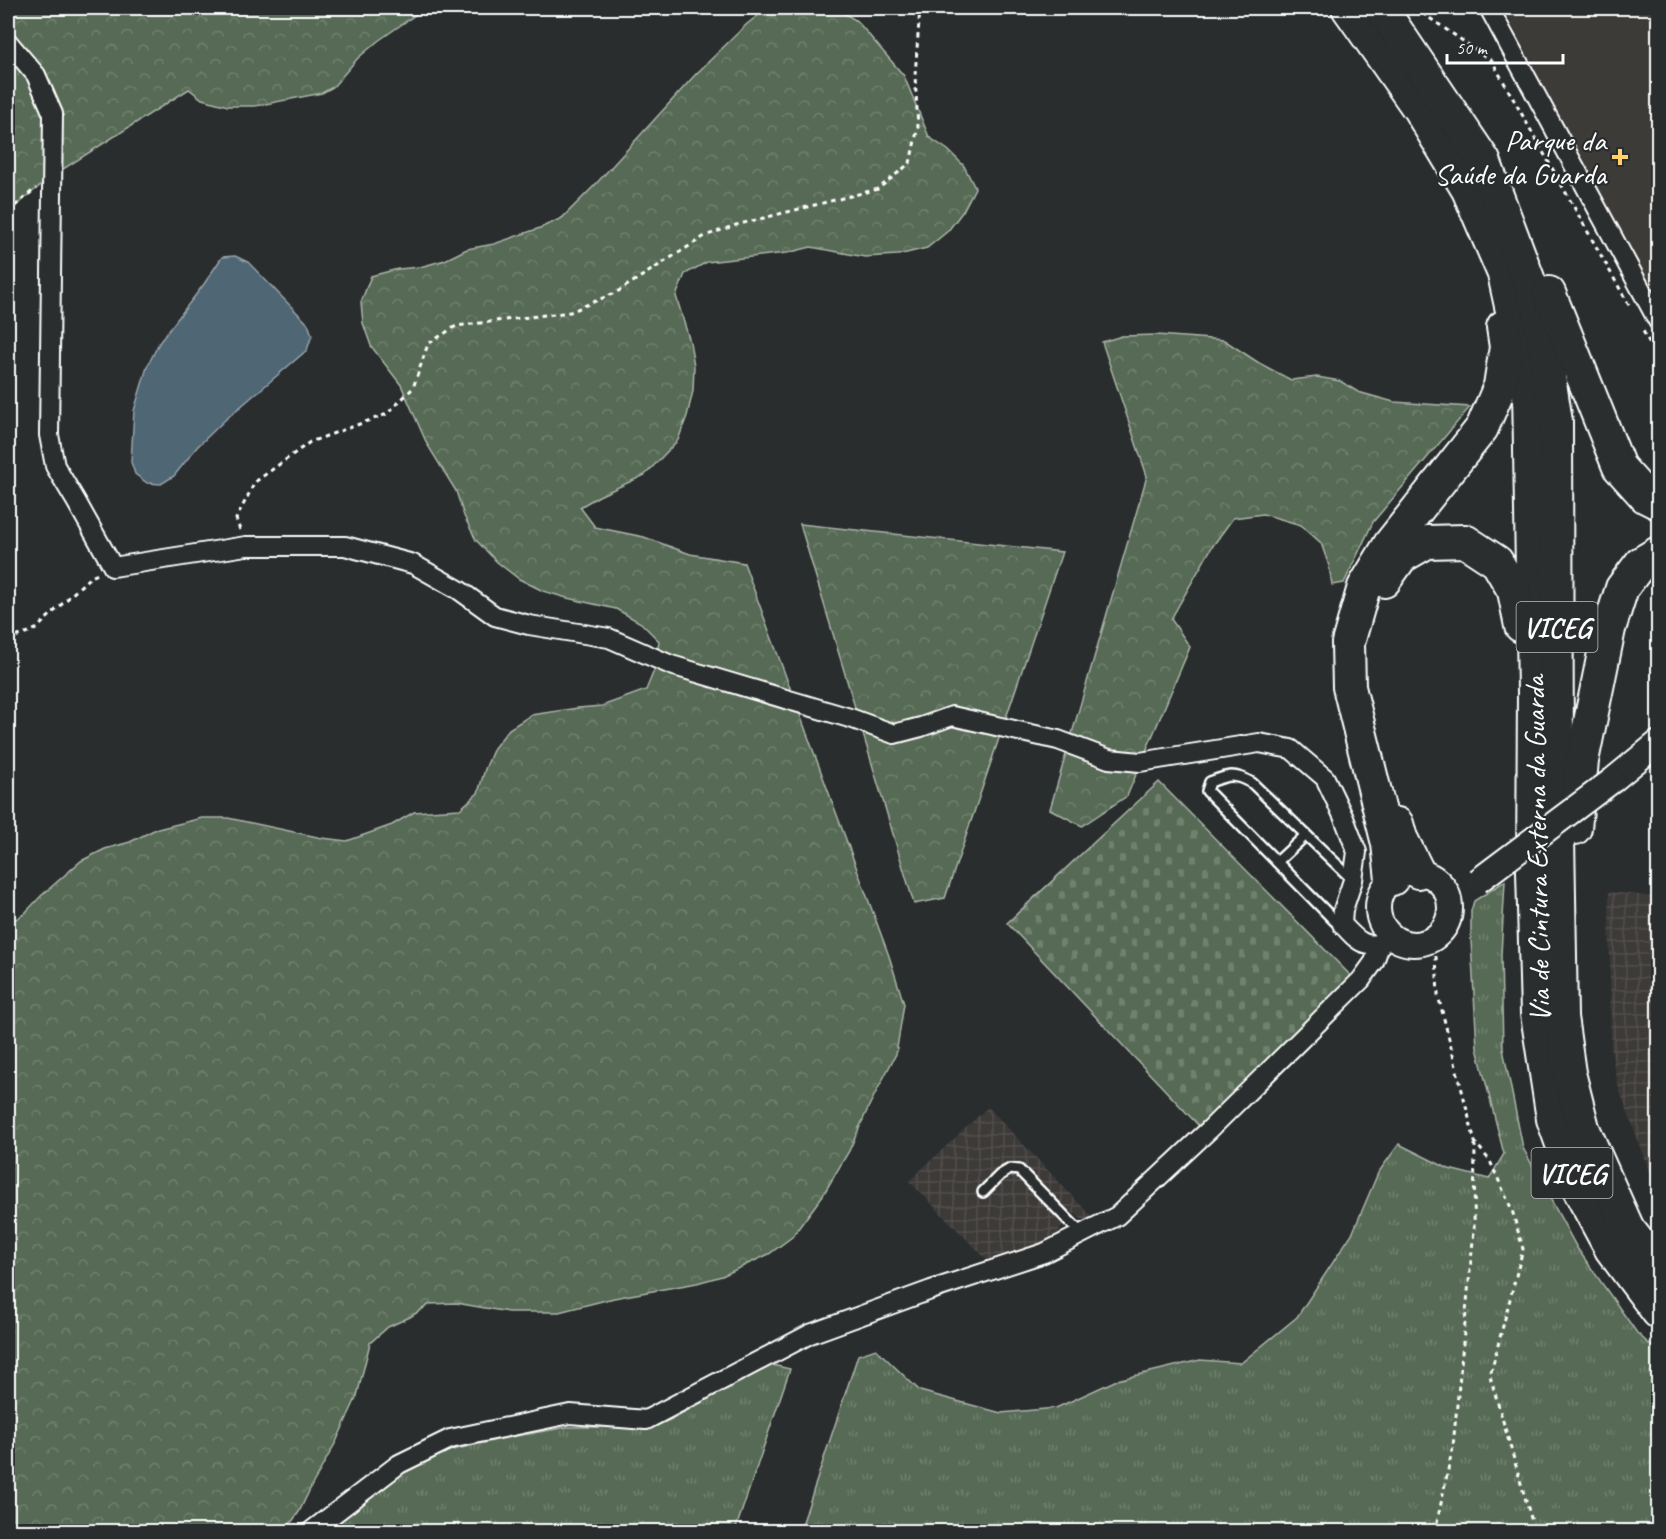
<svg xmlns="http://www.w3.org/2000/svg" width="1666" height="1539" viewBox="0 0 1666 1539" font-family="Caveat,sans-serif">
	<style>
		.built { fill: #3e3b39 }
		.industrial { fill: url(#industrial-grid) }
		.grass { fill: url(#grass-tufts); stroke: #abb5aa; stroke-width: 1.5 }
		.forest { fill: url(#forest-crowns); stroke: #abb5aa; stroke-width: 1.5 }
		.cemetery { fill: url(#cemetery-stones); stroke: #abb5aa; stroke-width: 1.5 }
		.water { fill: #506674; stroke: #96a3ac; stroke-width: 1.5 }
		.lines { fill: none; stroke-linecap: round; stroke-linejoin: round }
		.lane-casing { stroke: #fff; stroke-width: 14 }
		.street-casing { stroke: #fff; stroke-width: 22 }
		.secondary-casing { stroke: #fff; stroke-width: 28 }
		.highway-casing { stroke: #fff; stroke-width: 36 }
		.path { stroke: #fff; stroke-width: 3; stroke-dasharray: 4.5 4.5; stroke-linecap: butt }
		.lane { stroke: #2a2d2e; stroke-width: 9 }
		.street { stroke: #2a2d2e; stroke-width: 18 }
		.secondary { stroke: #2a2d2e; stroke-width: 24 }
		.highway { stroke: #2a2d2e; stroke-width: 32 }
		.secondary-bridge-casing { stroke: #fff; stroke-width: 28; stroke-linecap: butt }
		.secondary-bridge { stroke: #2a2d2e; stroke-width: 24 }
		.poi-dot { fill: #ffd166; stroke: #2a2d2e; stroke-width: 2 }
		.labels { text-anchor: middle; stroke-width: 4.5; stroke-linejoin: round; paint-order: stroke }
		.shield { fill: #2a2d2e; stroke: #bfc0c0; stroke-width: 1.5 }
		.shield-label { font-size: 28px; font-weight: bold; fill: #fff }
		.poi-label { font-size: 30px; fill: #fff; stroke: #2a2d2e; text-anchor: end }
		.street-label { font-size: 30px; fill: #fff; stroke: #2a2d2e }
	</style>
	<defs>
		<pattern id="industrial-grid" width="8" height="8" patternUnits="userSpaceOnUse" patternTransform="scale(1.5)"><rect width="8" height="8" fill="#3e3b39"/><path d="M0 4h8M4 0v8" fill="none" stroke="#514f4d"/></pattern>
		<pattern id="grass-tufts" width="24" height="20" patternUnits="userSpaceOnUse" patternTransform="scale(1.5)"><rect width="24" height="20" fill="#576b55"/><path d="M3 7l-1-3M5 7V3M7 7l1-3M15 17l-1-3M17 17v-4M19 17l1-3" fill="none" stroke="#70816e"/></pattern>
		<pattern id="forest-crowns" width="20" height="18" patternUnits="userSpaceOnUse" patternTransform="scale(1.5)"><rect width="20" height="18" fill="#576b55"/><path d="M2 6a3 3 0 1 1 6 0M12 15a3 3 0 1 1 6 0" fill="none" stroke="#70816e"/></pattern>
		<pattern id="cemetery-stones" width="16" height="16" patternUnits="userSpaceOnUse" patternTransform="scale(1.5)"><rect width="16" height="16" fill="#576b55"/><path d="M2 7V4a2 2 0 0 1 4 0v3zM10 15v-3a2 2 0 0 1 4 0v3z" fill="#70816e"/></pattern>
	</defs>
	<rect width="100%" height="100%" fill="#2a2d2e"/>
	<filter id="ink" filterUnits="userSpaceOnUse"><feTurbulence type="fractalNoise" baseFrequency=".0167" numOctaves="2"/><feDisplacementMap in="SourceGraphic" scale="12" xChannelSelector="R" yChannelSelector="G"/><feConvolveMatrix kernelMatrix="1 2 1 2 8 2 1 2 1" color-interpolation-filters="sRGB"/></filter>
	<g filter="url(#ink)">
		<!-- built -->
		<path class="built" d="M1503,8H1658V306Z"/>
		<!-- industrial -->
		<g class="industrial">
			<path d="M1609,892L1658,897V1187L1649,1169L1619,1089L1611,1050Z"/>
			<path d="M988,1107L1095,1220L1089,1224L1073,1213L1059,1230L1061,1235L989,1262L909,1181Z"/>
		</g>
		<!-- grass -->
		<g class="grass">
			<path d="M1505,881L1501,955L1503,1049L1523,1148L1577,1248L1637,1333L1658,1352V1531H800L858,1355L876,1349L920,1391L1001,1413L1056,1408L1117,1380L1200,1360L1241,1363L1297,1317L1353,1232L1378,1173L1399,1144L1449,1169L1489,1179L1504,1154L1477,1048L1471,940V911L1474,901Z"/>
			<path d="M768,1364L790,1369L735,1531L325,1532L404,1470L439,1453L510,1437L568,1427H654L676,1417Z"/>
		</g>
		<!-- forest -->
		<g class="forest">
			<path d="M8,8H425L378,41L358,58L333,87L322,93L255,106H228L202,99L189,89L52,176L8,212Z"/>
			<path d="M772,8H836L857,21L904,76L929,137L948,150L964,166L975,188L963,211L948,231L927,248L898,255L865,257L811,247L787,253L707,262L685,274L676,296L690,342L694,366L693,391L687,416L678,440L645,475L599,496L580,507L595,527L644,537L690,554L744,563L889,956L904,1004L896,1054L870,1104L849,1151L823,1195L792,1237L769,1254L722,1276L697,1283L614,1298L559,1312H508L456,1303L430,1304L410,1317L388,1327L370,1343L357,1396L336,1442L312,1485L299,1512L285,1531L8,1532V924L24,914L41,896L81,861L105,849L130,842L154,830L202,818H228L322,838L347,841L392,825L414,812L460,809L478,793L485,769L494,748L509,729L531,715L578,708L602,706L646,690L655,668L659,641L641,623L616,609L567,598L543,591L519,579L497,562L476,540L464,516L456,491L427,444L401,385L371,346L363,323L361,302L371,276L398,269L420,267L445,260L467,249L494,244L540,228L562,218L594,186L695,75L747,24L765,10Z"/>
			<path d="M1157,335L1224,340L1259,363L1291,380L1317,377L1340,381L1358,392L1394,402L1470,407L1373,522L1344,583L1332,585L1329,566L1321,543L1301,525L1263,514L1233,518L1212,547L1171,619L1190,647L1127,796L1082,826L1050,809L1147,476L1102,342L1122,336Z"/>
			<path d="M800,524L1062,552L945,898L914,904Z"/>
		</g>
		<!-- cemetery -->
		<path class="cemetery" d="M1159,782L1354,979L1199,1126L1007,923Z"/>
		<!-- water -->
		<path class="water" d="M235,256L248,262L308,324L312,335L307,350L226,419L197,447L174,476L161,484L147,483L135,474L131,462L134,411L147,367L159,343L204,284L222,257Z"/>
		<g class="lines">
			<defs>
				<g id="lane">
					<path d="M1277,862L1306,835"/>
					<path d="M1342,924L1335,921L1207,791L1210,782C1229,775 1234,773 1252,783L1353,880"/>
					<path d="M983,1192L1000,1175L1010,1169L1019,1170L1025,1176L1082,1234"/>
				</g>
				<g id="street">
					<path d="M1489,8L1658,321"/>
					<path d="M8,42L36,75L53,114L49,435L55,466L76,501L113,567L246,546H345L413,564L459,590L495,616L529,625L609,638L671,665L853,719L894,734L921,727L952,716L1058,740L1109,759L1140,762L1259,743L1291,749L1325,778L1344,818L1357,852L1353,880L1343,910L1342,924C1358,942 1368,952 1392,938"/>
					<path d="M310,1532L399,1464L450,1439L570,1414L646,1420L810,1334L931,1290L1044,1253L1117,1216L1209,1130L1361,980L1374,962L1380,945"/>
				</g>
				<g id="secondary">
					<path d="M1613,780L1658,743"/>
					<circle cx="1414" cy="908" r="36"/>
				</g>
				<g id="highway">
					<path d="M1348,8L1419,109L1468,190L1504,274L1529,388L1534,692L1533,872L1537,1014L1553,1119L1577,1186L1611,1249L1658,1312"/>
					<path d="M1381,8L1484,161L1538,305L1556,422L1557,775L1561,1017L1569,1073L1583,1128L1628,1229L1658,1267"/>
					<path d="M1549,293L1619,467L1646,497L1658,503"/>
					<path d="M1384,581L1401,557L1427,542L1465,541L1497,562L1514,591L1521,626"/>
					<path d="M1397,824L1401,838L1418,872"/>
					<path d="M1575,828L1582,761L1609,629L1622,588L1641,563L1658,553"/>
					<path d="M1392,879L1388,844L1349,687L1348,643L1364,587L1390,544L1482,428L1500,386L1506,347L1503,327"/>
				</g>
			</defs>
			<!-- lane casing -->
			<use href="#lane" class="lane-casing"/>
			<!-- street casing -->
			<use href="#street" class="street-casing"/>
			<!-- secondary casing -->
			<use href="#secondary" class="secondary-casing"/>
			<!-- highway casing -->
			<use href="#highway" class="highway-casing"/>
			<!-- path -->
			<g class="path">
				<path d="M1415,8L1492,61L1630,307"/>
				<path d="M8,212L36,188"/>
				<path d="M1643,331L1658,358"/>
				<path d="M240,530L236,519L255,482L310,442L387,414L413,388L428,344L456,326L570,312L617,292L705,236L736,225L878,189L910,163L918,127L915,76L920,8"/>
				<path d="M8,640L36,629L89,578L98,574"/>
				<path d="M1435,938L1438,995L1475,1142L1490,1161L1512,1210L1523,1249L1490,1376L1535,1532"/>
				<path d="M1435,1532L1453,1446L1474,1230L1475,1144"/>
			</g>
			<!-- lane -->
			<use href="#lane" class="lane"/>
			<!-- street -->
			<use href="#street" class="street"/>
			<!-- secondary -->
			<use href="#secondary" class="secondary"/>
			<!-- highway -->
			<use href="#highway" class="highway"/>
			<defs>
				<path id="secondary-bridge" d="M1478,881L1613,780"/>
			</defs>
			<!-- secondary-bridge casing -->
			<use href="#secondary-bridge" class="secondary-bridge-casing"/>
			<!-- secondary-bridge -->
			<use href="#secondary-bridge" class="secondary-bridge"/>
		</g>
	</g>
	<!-- markers -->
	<path class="poi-dot" d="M1617 148h6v6h6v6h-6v6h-6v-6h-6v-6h6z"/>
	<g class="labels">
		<!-- shield labels -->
		<g class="shield">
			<rect x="1516.5" y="602" width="81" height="50" rx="4.5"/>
			<rect x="1531.5" y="1148" width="81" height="50" rx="4.5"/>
		</g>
		<g class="shield-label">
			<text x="1557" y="637">VICEG</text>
			<text x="1572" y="1183">VICEG</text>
		</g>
		<!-- poi labels -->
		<g class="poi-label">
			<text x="1606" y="150">Parque da<tspan x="1606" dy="34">Saúde da Guarda</tspan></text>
		</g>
		<!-- street labels -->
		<g class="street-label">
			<text transform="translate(1537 849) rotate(-91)" y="10">Via de Cintura Externa da Guarda</text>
		</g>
	</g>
	<!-- margin -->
	<rect width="1666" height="1539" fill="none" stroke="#2a2d2e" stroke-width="30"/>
	<rect x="15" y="15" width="1636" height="1509" fill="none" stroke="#fff" stroke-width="2" filter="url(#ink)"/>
	<!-- scale -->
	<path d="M1447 54v9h116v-9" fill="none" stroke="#ffffff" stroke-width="3"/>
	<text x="1456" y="54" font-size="18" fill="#ffffff" stroke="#2a2d2e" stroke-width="4.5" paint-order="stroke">50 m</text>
</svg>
